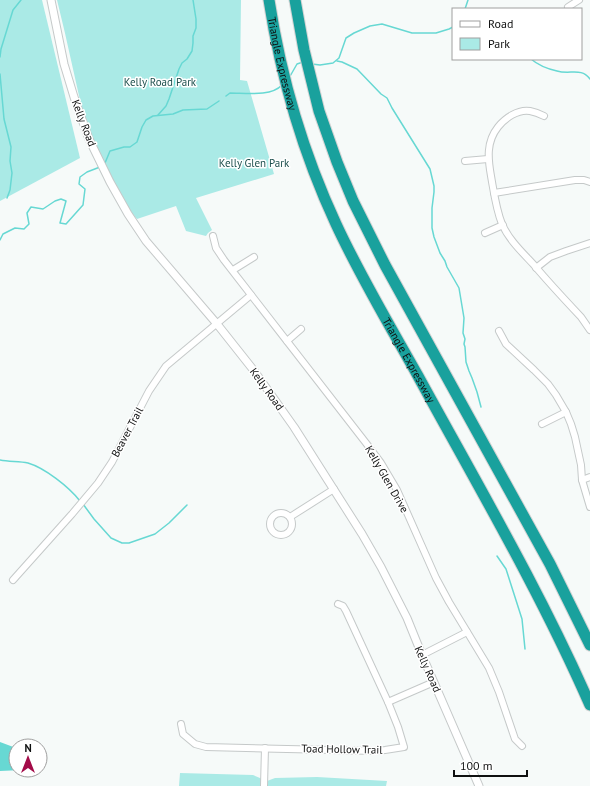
<svg xmlns="http://www.w3.org/2000/svg" width="590" height="786" viewBox="0 0 590 786" font-family="'PT Sans',sans-serif">
	<style>
		.green { fill: #aaeae6 }
		.water { fill: #67d8d3 }
		.lines { fill: none; stroke-linecap: round; stroke-linejoin: round }
		.stream { stroke: #67d8d3; stroke-width: 1.5 }
		.minor-casing { stroke: #c5c9c9; stroke-width: 8 }
		.tertiary-casing { stroke: #c5c9c9; stroke-width: 9 }
		.motorway-casing { stroke: #d4d4d4; stroke-width: 13 }
		.minor { stroke: #fff; stroke-width: 6 }
		.tertiary { stroke: #fff; stroke-width: 7 }
		.motorway { stroke: #19a19d; stroke-width: 11 }
		.labels { text-anchor: middle; stroke-width: 3; stroke-linejoin: round; paint-order: stroke }
		.street-label { font-size: 11px; fill: #0f1010; stroke: #fff }
		.park-label { font-size: 11px; fill: #1d4f4d; stroke: #fff }
	</style>
	<rect width="100%" height="100%" fill="#f6faf9"/>
	<!-- green -->
	<g class="green">
		<path d="M0,0H42L80,158L0,201Z"/>
		<path d="M57,0H241L240,80L247,81L274,174L196,198L212,230L208,233L206,236L186,231L176,206L137,219C123,202 107,187 98,167C92,155 91,141 87,129C76,86 68,43 57,0Z"/>
		<path d="M180,773L253,775L267,781L275,778L317,777L387,781L386,786H179Z"/>
	</g>
	<!-- water -->
	<path class="water" d="M0,742L16,748V770H22L0,771Z"/>
	<g class="lines">
		<!-- stream -->
		<g class="stream">
			<path d="M465,9L468,0"/>
			<path d="M0,57L1,49L13,10L21,0"/>
			<path d="M531,59C538,65 548,69 557,71C570,75 581,67 590,79"/>
			<path d="M337,61L342,62L357,69L381,94L387,98L392,108L430,169L434,186V192L432,208V228L434,237L440,253L445,261L447,267L459,288L464,318L463,333L465,339L464,344L465,347L466,362L469,371L472,378L477,392L481,407"/>
			<path d="M312,64L320,65L333,63L339,58L346,38L354,33L370,26L382,24L412,33H436L449,29L453,27"/>
			<path d="M0,74L4,119L11,147L10,161L12,173L10,190L7,198"/>
			<path d="M289,78L297,64L303,62"/>
			<path d="M226,96L230,93C245,93 271,97 282,85"/>
			<path d="M158,115L166,106L169,99L179,69L182,63L187,59L192,51L193,43V36L196,28V19L193,0"/>
			<path d="M105,163L110,151L124,147H130L137,142L142,127L146,120L153,116L173,114L183,110L207,109L219,101"/>
			<path d="M0,240L3,234L15,228L24,229L29,224L27,213L31,207L43,209L55,201L61,199L66,201L60,223L66,224L83,205L85,189L79,184L80,177L87,172L100,167"/>
			<path d="M0,460C9,462 19,461 28,463C45,468 69,487 80,501"/>
			<path d="M83,504L94,519L111,538L122,543H129L155,534L169,523L187,505"/>
			<path d="M497,556L506,569L522,619L525,649"/>
		</g>
		<defs>
			<g id="minor">
				<path d="M568,7L579,0"/>
				<path d="M544,116C540,114 535,112 530,111C518,109 505,118 498,127C486,142 488,159 491,176C494,193 496,209 502,224C509,240 522,252 534,265C549,283 565,300 581,317L590,330"/>
				<path d="M465,161L488,159"/>
				<path d="M494,193L575,180H584L590,182"/>
				<path d="M485,233L503,225"/>
				<path d="M213,236L216,248L224,260L366,443L381,463L397,490L436,578L449,602L489,668L499,692L515,739L522,746"/>
				<path d="M536,268L550,257L566,251L590,243"/>
				<path d="M233,270L254,257"/>
				<path d="M499,331L506,344L534,370L548,384L556,395L566,412L571,424L575,437L581,465L582,480L590,507"/>
				<path d="M287,341L301,329"/>
				<path d="M542,424L566,412"/>
				<path d="M582,480L590,477"/>
				<circle cx="281" cy="524" r="11"/>
				<path d="M290,517L334,489"/>
				<path d="M13,580L72,514L98,483L112,462L149,391L166,366L251,295"/>
				<path d="M422,655L467,632"/>
				<path d="M388,702L434,682"/>
				<path d="M181,724L183,734L195,744L206,747L375,751L385,750L404,747L398,727L388,702L346,611L343,606L338,604"/>
				<path d="M264,786L265,748"/>
			</g>
			<path id="tertiary" d="M51,0L64,64L74,97L89,139L110,182L128,214L146,241L217,324L255,372L294,427L362,534L381,567L407,618L422,655L479,786"/>
			<g id="motorway">
				<path id="s1" d="M269,0C281,78 303,153 336,224C360,276 390,326 418,376C477,484 540,591 590,705"/>
				<path d="M295,0L304,50L319,111L337,162L353,201L385,265L550,564L590,645"/>
			</g>
		</defs>
		<!-- minor casing -->
		<use href="#minor" class="minor-casing"/>
		<!-- tertiary casing -->
		<use href="#tertiary" class="tertiary-casing"/>
		<!-- motorway casing -->
		<use href="#motorway" class="motorway-casing"/>
		<!-- minor -->
		<use href="#minor" class="minor"/>
		<!-- tertiary -->
		<use href="#tertiary" class="tertiary"/>
		<!-- motorway -->
		<use href="#motorway" class="motorway"/>
	</g>
	<g class="labels">
		<!-- street labels -->
		<g class="street-label">
			<text dy="4" stroke="none"><textPath href="#s1" startOffset="65">Triangle Expressway</textPath></text>
			<text transform="translate(84 123) rotate(69)" y="4">Kelly Road</text>
			<text dy="4" stroke="none"><textPath href="#s1" startOffset="389">Triangle Expressway</textPath></text>
			<text transform="translate(267 389) rotate(54)" y="4">Kelly Road</text>
			<text transform="translate(127 432) rotate(-62)" y="4">Beaver Trail</text>
			<text transform="translate(387 479) rotate(60)" y="4">Kelly Glen Drive</text>
			<text transform="translate(428 669) rotate(66)" y="4">Kelly Road</text>
			<text transform="translate(342 749) rotate(1)" y="4">Toad Hollow Trail</text>
		</g>
		<!-- park labels -->
		<g class="park-label">
			<text x="160" y="86">Kelly Road Park</text>
			<text x="254" y="167">Kelly Glen Park</text>
		</g>
	</g>
	<!-- legend -->
	<rect x="452" y="8" width="130" height="52" fill="#ffffff" stroke="#9f9f9f"/>
	<rect x="460" y="21" width="20" height="6" fill="#ffffff" stroke="#9f9f9f"/>
	<text x="488" y="28" font-size="12" fill="#0f1010">Road</text>
	<rect x="460" y="38" width="20" height="12" fill="#aaeae6" stroke="#9f9f9f"/>
	<text x="488" y="48" font-size="12" fill="#0f1010">Park</text>
	<!-- north arrow -->
	<g transform="translate(28 758)"><circle r="19" fill="#ffffff" stroke="#9f9f9f"/>
	<path d="M0-3L7 15L0 10L-7 15Z" fill="#a30b48"/>
	<text y="-6" font-size="11" font-weight="bold" text-anchor="middle" fill="#0f1010">N</text>
	</g>
	<!-- scale -->
	<path d="M454 770v6h73v-6" fill="none" stroke="#0f1010" stroke-width="2"/>
	<text x="460" y="770" font-size="12" fill="#0f1010" stroke="#ffffff" stroke-width="3" paint-order="stroke">100 m</text>
</svg>
